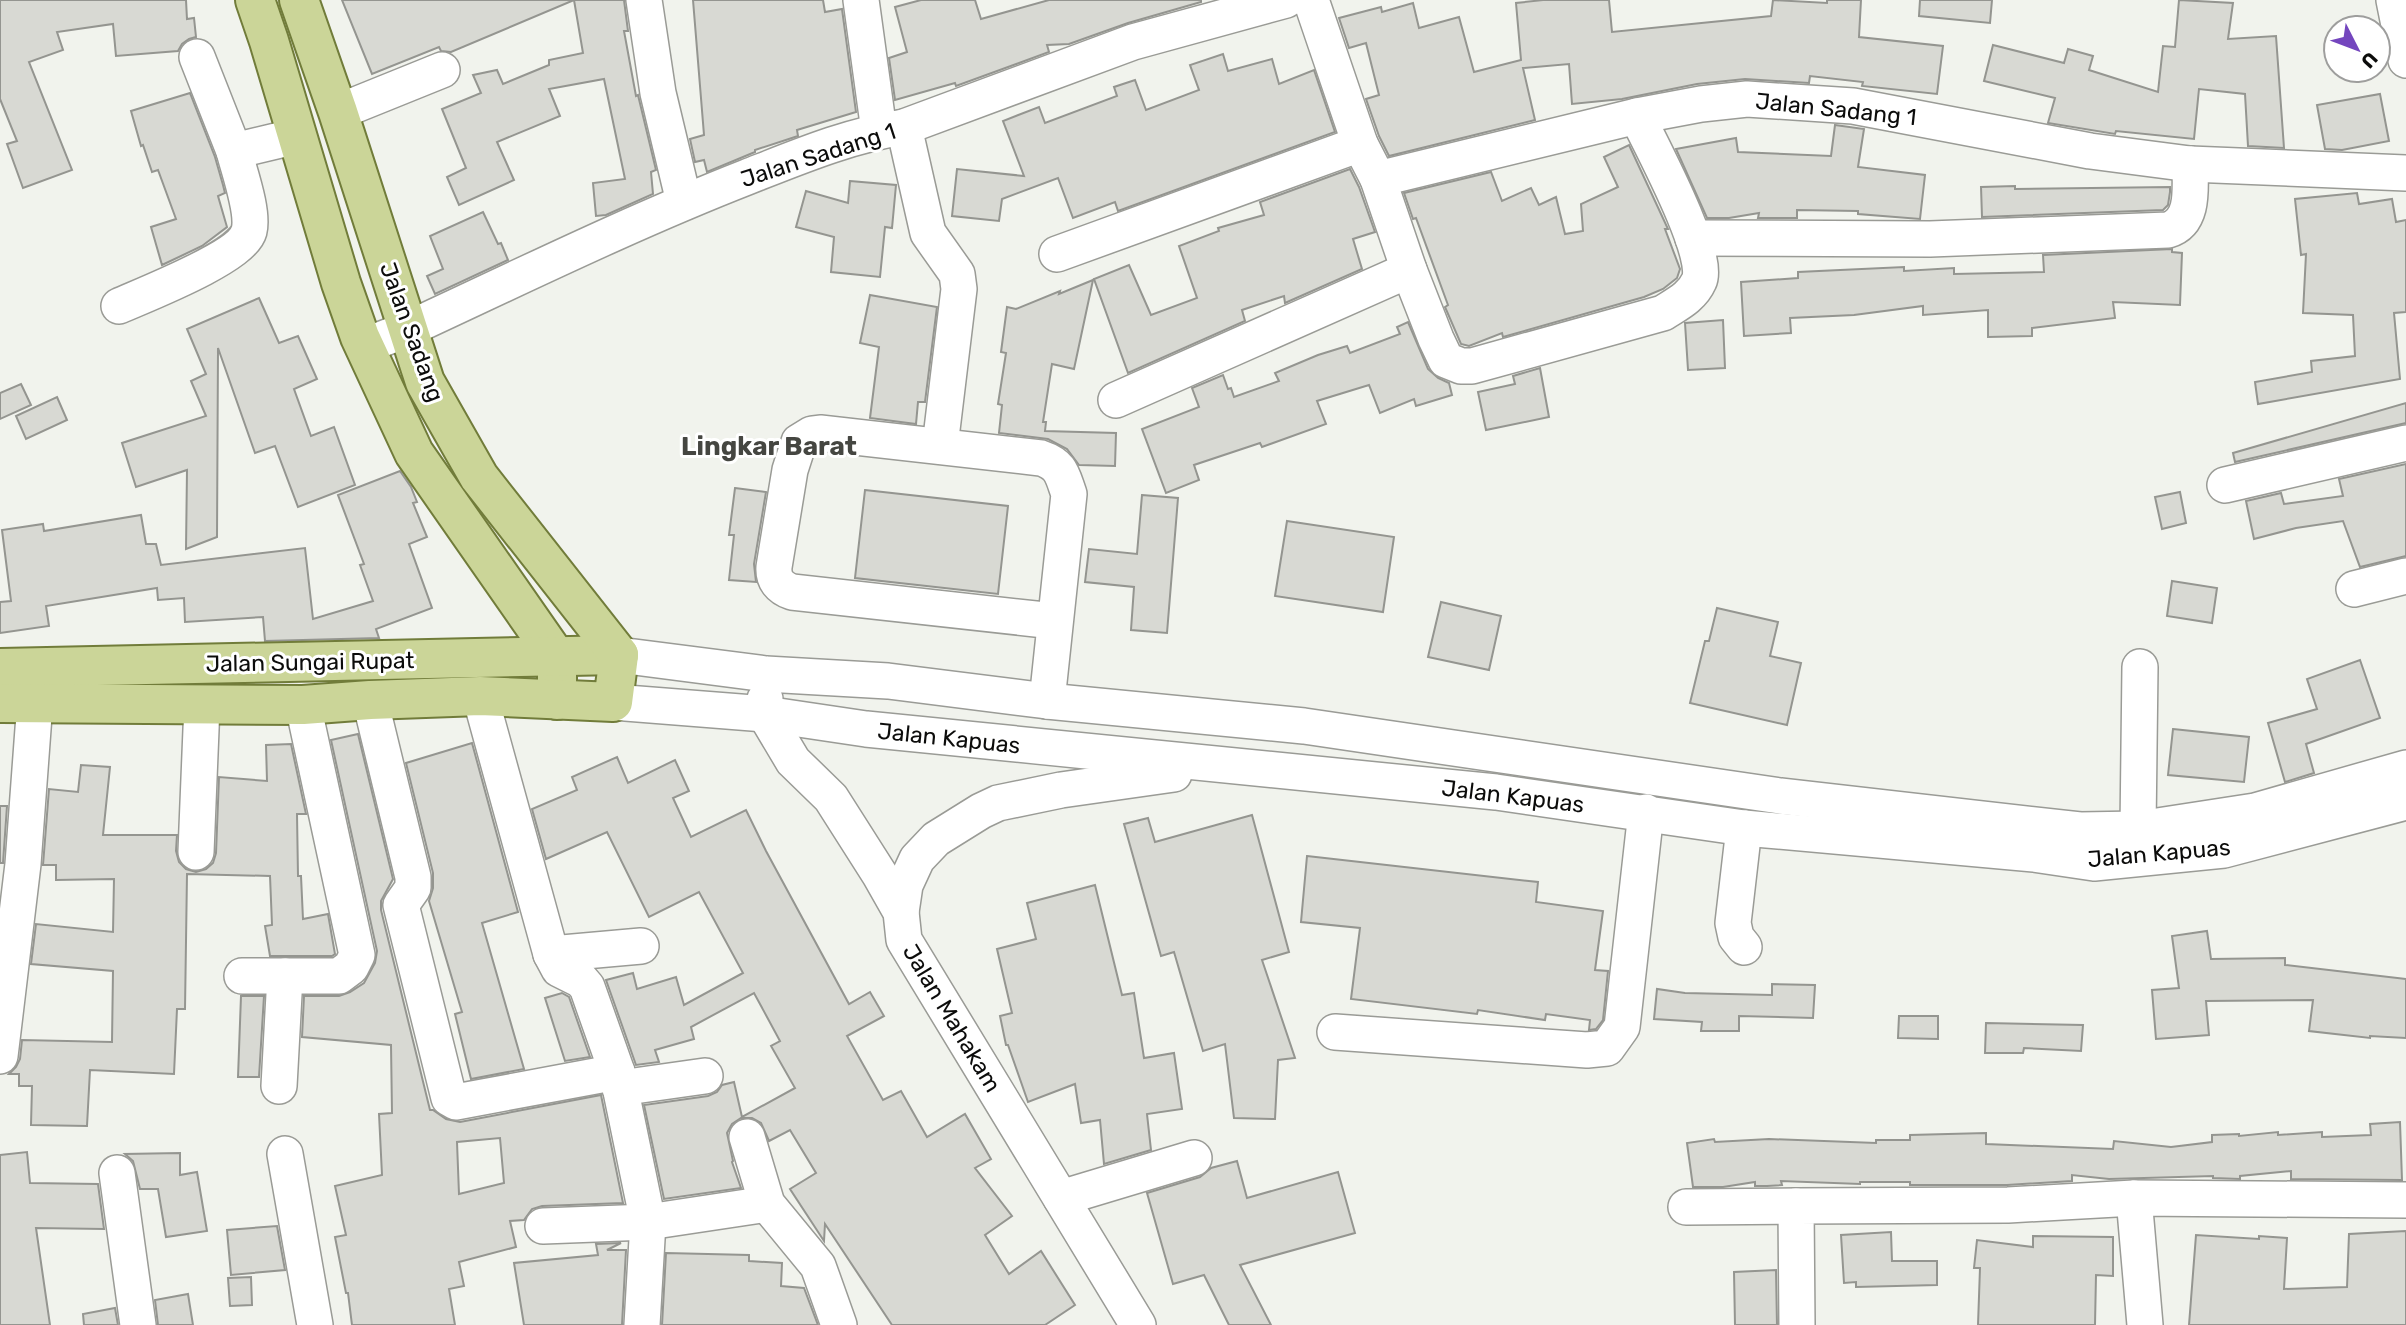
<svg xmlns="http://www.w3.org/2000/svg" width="2406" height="1325" viewBox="0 0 2406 1325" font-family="Rubik,sans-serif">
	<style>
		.building { fill: #d8d9d3; stroke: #949590; stroke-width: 2; fill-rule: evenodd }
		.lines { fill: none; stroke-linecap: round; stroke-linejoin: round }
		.minor-casing { stroke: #9a9b96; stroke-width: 38 }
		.major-casing { stroke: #717c3a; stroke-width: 42 }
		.minor { stroke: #fff; stroke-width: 35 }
		.major { stroke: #cbd598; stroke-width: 38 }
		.labels { text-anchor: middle; stroke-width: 6; stroke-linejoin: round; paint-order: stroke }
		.street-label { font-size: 23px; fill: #0c0c0b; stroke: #fff }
		.quarter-label { font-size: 26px; font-weight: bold; fill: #454641; stroke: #fff }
	</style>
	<rect width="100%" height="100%" fill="#f1f3ed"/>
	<!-- building -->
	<g class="building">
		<path d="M0,0H186L187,19L194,18L196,37L189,39L182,44L178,51L116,56L113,24L57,32L63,50L29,62L72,170L23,188L7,144L17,141L0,99Z"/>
		<path d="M342,0H624L628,31H624L636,96L638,95L656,170L651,172L653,194L606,215L596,216L593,183L625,179L604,79L549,89L560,116L497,142L514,180L459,205L447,177L466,168L442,109L481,93L473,75L497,70L503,84L549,65V60L583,53L574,0L451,52L441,51L439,47L372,74Z"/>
		<path d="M693,0H823L825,12L842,9L856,112L797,130L798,136L755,150V152L707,172L704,160L695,162L690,139L704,135Z"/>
		<path d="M921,0H975L981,19L1049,0H1201V2L1128,23L1069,44L1047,45L1049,52L956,86L955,83L895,100L889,58L907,52L895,7Z"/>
		<path d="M1543,0H1609L1612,32L1771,16L1773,0L1827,3V0H1861L1859,37L1943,46L1937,94L1862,86L1863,82L1810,76L1809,83L1745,79L1697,84L1622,99L1572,104L1569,64L1523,68L1535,120L1389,156L1379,136L1366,99L1379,95L1366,43L1349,48L1339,18L1381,7L1382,12L1413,3L1419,28L1459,17L1474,72L1521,60L1516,3Z"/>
		<path d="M1920,0H1992L1990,23L1919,16Z"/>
		<path d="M2179,0L2233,3L2228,39L2276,36L2284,148L2248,146L2245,94L2199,89L2194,139L2116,131L2115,134L2048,123L2055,98L1984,81L1993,45L2064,63L2068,49L2093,56L2089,70L2158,92L2163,46L2175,47Z"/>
		<path d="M1223,54L1228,71L1272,59L1279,84L1314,70L1335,132L1118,211L1115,202L1073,218L1058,178L1002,199L999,221L952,216L957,169L1024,176L1003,121L1039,107L1045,123L1117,96L1114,87L1135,80L1146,110L1199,90L1190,65Z"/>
		<path d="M190,93L215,157L223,185L225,193L218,196L227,227L202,246L162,265L151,227L176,219L158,170L152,172L143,145L141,146L131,111Z"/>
		<path d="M2380,94L2389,141L2342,150L2325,149L2317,105Z"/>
		<path d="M1835,125L1864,129L1858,167L1925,175L1920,219L1858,214V211L1797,210V218H1758L1759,213L1729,218H1707L1676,149L1736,138L1738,152L1831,156Z"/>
		<path d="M1629,145L1668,229H1665L1680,269L1677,278L1663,289L1644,297L1503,337L1502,333L1469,346L1461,344L1445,307L1448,305L1416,218L1413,219L1404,193L1491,172L1502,201L1531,188L1539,205L1556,197L1565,234L1583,231L1581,204L1618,187L1604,157Z"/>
		<path d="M1350,169L1359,187L1375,232L1353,239L1362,269L1285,303L1284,296L1242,310L1245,321L1128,373L1094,279L1129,265L1151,315L1197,298L1179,246L1219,231L1218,228L1264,215L1260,202Z"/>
		<path d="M850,181L896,185L892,228L885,227L880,277L831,272L834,237L796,227L806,191L848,203Z"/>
		<path d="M2015,186V189L2170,187V192L2168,205L2163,210L1982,217L1981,187Z"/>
		<path d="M2357,193L2359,204L2392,199L2396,222L2406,220V312L2394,313L2400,379L2258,404L2255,382L2312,372L2311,361L2355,356L2353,315L2303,313L2306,254L2301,255L2295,199Z"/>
		<path d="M483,212L498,244L501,243L508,260L435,294L427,276L443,269L430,236Z"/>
		<path d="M2172,249V252L2182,253L2180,305L2113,302L2115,318L2032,328V336L1988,337V310L1923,315V306L1854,315L1790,318L1791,333L1744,336L1741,282L1798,278V272L1904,267V271L1954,268V274L2044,272L2043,255Z"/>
		<path d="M1093,280L1074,369L1052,364L1043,422H1046L1045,431L1116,433L1115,466L1079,465L1067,449L1048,439L999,433L1002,405L998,404L1006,353L1001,352L1007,307L1016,309L1060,291L1059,294Z"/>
		<path d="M870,295L937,307L925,402H918L916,424L870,418L879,347L860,343Z"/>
		<path d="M259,298L279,343L298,336L317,379L294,389L311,436L334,427L355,485L298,507L275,446L255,453L218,348L217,537L186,549L187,470L136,487L122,443L206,416L191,381L206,374L187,329Z"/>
		<path d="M1723,320L1725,368L1688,370L1685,323Z"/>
		<path d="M1408,322L1428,369L1438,378L1449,383L1452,395L1416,406L1414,399L1380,413L1369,385L1317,401L1326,424L1262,447L1260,443L1194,465L1199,480L1166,493L1142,429L1199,407L1192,388L1223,375L1228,389L1231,388L1234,397L1279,381L1275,373L1318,355L1347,346L1350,353L1400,334L1397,327Z"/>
		<path d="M1540,368L1549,417L1486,430L1478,392L1515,384L1513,376Z"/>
		<path d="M21,384L31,405L0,419V393Z"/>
		<path d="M57,397L67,420L26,439L16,416Z"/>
		<path d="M2406,403V423L2235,462L2233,453Z"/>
		<path d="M2406,464V556L2360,567L2343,521L2296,528L2254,539L2246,501L2281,493L2284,504L2343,496L2339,479Z"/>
		<path d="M400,471L411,487L417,502L413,503L427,537L409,544L432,608L376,629L379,638L265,641L263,617L185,622L184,598L158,600L157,588L46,606L49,626L0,633V602L11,601L2,530L43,524L44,531L141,515L146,544H156L161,565L305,548L313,619L373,601L360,565L364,564L338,495Z"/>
		<path d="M735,488L766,492L754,564L756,582L729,580L734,535H729Z"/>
		<path d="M865,490L1008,506L998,594L855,578Z"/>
		<path d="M2180,492L2186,523L2162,529L2155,497Z"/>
		<path d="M1142,495L1178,498L1167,633L1131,630L1134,587L1085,582L1089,549L1137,554Z"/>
		<path d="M1287,521L1394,537L1383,612L1275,596Z"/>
		<path d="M2172,581L2217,588L2212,623L2167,616Z"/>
		<path d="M1441,602L1501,616L1489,670L1428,657Z"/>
		<path d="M1717,608L1778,622L1770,656L1801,663L1787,725L1690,703L1705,641H1709Z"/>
		<path d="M2360,660L2380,718L2306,744L2314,773L2285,782L2268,723L2317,709L2307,679Z"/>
		<path d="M2173,729L2249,737L2244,782L2168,775Z"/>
		<path d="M358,734L393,879L381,901V910L430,1110H433L446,1119L460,1122L601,1095L623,1203L542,1206L532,1209L524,1220L510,1221L516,1247L459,1262L464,1286L449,1289L455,1325H352L348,1293H346L335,1237L346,1235L335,1186L382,1175L379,1114L392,1113L391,1045L302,1037L304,996H339L350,992L364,983L375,963L377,951L331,740ZM500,1138L504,1183L459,1194L457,1142Z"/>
		<path d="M472,743L518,912L482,923L524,1069L471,1079L455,1014L462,1012L429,901L433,888V873L406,763Z"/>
		<path d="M291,744L306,814H297L298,876H301L303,919L328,914L335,954L332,956H270L265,926L272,925L270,876L187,874L185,1009H177L174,1074L90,1070L87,1126L31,1125L32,1086H19V1074H9L16,1067L20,1059L22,1040L112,1042L113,971L31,964L36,924L113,932L114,879L56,880V865H43L49,789L78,792L81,765L110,767L103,835H177L176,851L179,862L186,869L196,872L206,869L213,863L216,853L219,777L267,781L266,745Z"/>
		<path d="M617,757L628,783L675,760L689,791L673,798L691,837L746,810L766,851L849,1004L870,992L884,1016L847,1036L883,1100L901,1091L927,1137L965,1114L991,1159L975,1168L1012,1216L985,1235L1009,1274L1041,1251L1075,1305L1045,1325H892L825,1224L824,1241L790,1189L816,1173L790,1130L769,1141L761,1123L752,1118H741L732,1124L727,1133L733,1161L732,1162L741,1188L664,1199L644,1105L708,1096L717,1092L722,1085L734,1082L742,1117L795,1088L771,1046L780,1041L754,993L691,1027L694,1039L655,1050L659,1062L636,1065L606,980L633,973L637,989L676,977L684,1005L743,973L699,892L649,917L607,832L546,859L532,809L577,790L572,777Z"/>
		<path d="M0,806H7L3,863H0Z"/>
		<path d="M1252,815L1289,952L1262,960L1295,1058L1278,1060L1275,1119L1234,1118L1225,1044L1203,1051L1174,952L1161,956L1124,824L1148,818L1155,842Z"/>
		<path d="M1307,856L1538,882L1536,902L1603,911L1595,970L1608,971L1603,1020L1596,1029L1589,1030L1590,1020L1546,1014L1545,1020L1478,1010L1477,1014L1351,999L1360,928L1301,922Z"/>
		<path d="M1095,885L1122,995L1134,993L1144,1058L1174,1053L1182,1109L1147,1114L1151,1150L1104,1164L1100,1120L1081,1123L1075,1084L1028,1102L1008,1045H1006L1000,1016L1012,1013L997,949L1036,939L1027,903Z"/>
		<path d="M2207,931L2211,959L2285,958V965L2406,979V1038L2370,1036V1038L2309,1031L2313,1000L2206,1001L2209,1035L2156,1039L2152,990L2179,988L2172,936Z"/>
		<path d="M1772,984L1815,985L1813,1018L1739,1016V1031H1701L1702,1022L1654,1019L1657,989L1685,993L1772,995Z"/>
		<path d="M562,993L569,997L590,1057L565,1061L545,998Z"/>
		<path d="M241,996H264L259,1077H238Z"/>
		<path d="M1899,1016H1938V1039L1898,1038Z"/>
		<path d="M1986,1023L2083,1025L2081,1051L2024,1048L2023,1053H1985Z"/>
		<path d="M2400,1122L2402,1180L2291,1179V1171L2240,1176V1179L2213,1178V1176L2109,1179L2072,1175V1181L2007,1185H1910V1182H1860V1184L1781,1181L1782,1185L1767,1186H1755V1182L1723,1187H1693L1687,1143L1714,1139L1715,1142L1769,1139L1876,1143V1140H1910V1135L1986,1133V1144L2113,1149L2114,1141L2171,1147L2212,1142V1135L2239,1134V1136L2278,1132V1135L2322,1132V1137L2371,1135L2370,1124Z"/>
		<path d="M27,1152L30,1183L98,1184L104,1229L36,1228L50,1325H0V1155Z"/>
		<path d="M180,1153V1175L197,1172L207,1231L166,1237L158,1189H140L133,1161L125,1154Z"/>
		<path d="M1237,1161L1247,1198L1338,1172L1355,1233L1240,1265L1271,1325H1229L1204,1275L1173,1284L1147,1193L1200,1177L1211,1168Z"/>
		<path d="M277,1226L285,1270L231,1275L227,1230Z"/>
		<path d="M2406,1231V1325H2189L2196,1235L2259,1239V1236L2287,1238L2284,1289L2347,1287L2349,1234Z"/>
		<path d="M1891,1232L1892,1261H1937V1285L1856,1287V1282L1844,1283L1841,1235Z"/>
		<path d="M2033,1236L2113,1237V1276L2096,1275L2095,1325H1978L1980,1268H1974L1977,1240L2033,1247Z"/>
		<path d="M621,1243L607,1250H626L622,1325H524L514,1263L598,1255L596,1244Z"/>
		<path d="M666,1253L749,1255V1261L782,1263L781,1286L804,1288L818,1325H662Z"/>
		<path d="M1776,1270L1777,1325H1735L1734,1272Z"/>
		<path d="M251,1277L252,1305L230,1306L228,1278Z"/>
		<path d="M188,1294L193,1325H158L155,1300Z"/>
		<path d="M115,1308L118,1325H84L83,1314Z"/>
	</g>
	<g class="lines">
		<defs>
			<g id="minor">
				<path d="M644,0L658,93L684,202"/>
				<path d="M861,0L879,131"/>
				<path d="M1311,0L1360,144L1378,179L1409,270L1436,339L1446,360L1461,366H1472L1663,313C1677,304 1692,297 1699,281C1711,256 1651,145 1637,116"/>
				<path d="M2394,0L2406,60"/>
				<path d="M197,57L234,151L297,136"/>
				<path d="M338,112L442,70"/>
				<path d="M904,127L928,233L957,274L959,289L940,446"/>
				<path d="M1378,179L1637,116L1701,104L1747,99L1853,106L2090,151L2190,164L2406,173"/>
				<path d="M1693,238L1930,239L2168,230C2195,222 2190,187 2190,164"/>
				<path d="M1057,254L1360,144"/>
				<path d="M119,306C146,294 242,257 249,231C254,212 239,171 234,151"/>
				<path d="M364,346L408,329C520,277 632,222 747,177C798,157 850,135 904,127L1133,42L1286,0"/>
				<path d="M1116,400L1409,270"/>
				<path d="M2225,485L2406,443"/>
				<path d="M2354,589L2406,576"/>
				<path d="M619,655L766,674L888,681L1047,701L1304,726L1780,796L2080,830L2138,829L2255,811L2406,768"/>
				<path d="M480,696L551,954L559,969L581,980L587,987L617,1072L648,1222L642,1325"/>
				<path d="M765,699V714L793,761L831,798L880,875L901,912L904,940L1138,1325"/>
				<path d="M370,700L413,877V888L401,905L449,1098L456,1102L617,1072"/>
				<path d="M1047,701L1069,494C1062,475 1062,465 1041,458L820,433L812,434L799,442L790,470L774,567C773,580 780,588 792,592L1054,621"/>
				<path d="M613,702L765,714L866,729L1496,792L1744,828L2034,854L2094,863L2224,850L2406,802"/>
				<path d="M2138,829L2140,667"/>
				<path d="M196,852L202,705"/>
				<path d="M901,912L905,885L917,859L936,839L981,811L998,803L1061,790L1174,774"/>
				<path d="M1744,947L1736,937L1733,923L1744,828"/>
				<path d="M551,954L641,946"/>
				<path d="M242,976H339L351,967L357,955L303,705"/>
				<path d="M1335,1032L1587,1050L1607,1048L1622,1027L1646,812"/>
				<path d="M0,1056L23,864L35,702"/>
				<path d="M279,1086L285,976"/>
				<path d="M620,1088L705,1076"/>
				<path d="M747,1137L767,1204L818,1266L839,1325"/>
				<path d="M285,1154L315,1325"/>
				<path d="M117,1173L138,1325"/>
				<path d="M1061,1198L1194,1158"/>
				<path d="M2134,1198L2145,1325"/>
				<path d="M1686,1207L1796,1206"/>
				<path d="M543,1226L648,1222L767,1204"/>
				<path d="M1797,1325L1796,1206L2008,1205L2134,1198L2406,1200"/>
			</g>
			<g id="major">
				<path d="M255,0L269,41L341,283L360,337L414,453L557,658V700"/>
				<path d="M0,668L619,655"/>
				<path d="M0,703L303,705L370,700L480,696L613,702L619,655L479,477L425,382L338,112L299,0"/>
			</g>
		</defs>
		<!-- minor casing -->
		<use href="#minor" class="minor-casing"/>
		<!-- major casing -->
		<use href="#major" class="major-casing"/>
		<!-- minor -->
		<use href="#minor" class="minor"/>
		<!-- major -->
		<use href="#major" class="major"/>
	</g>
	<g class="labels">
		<!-- street labels -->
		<g class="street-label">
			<text transform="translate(1836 109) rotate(6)" y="8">Jalan Sadang 1</text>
			<text transform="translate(818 155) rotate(-18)" y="8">Jalan Sadang 1</text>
			<text transform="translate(412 332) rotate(70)" y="8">Jalan Sadang</text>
			<text transform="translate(310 662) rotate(-1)" y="8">Jalan Sungai Rupat</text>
			<text transform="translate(949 738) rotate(6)" y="8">Jalan Kapuas</text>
			<text transform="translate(1513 796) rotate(7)" y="8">Jalan Kapuas</text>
			<text transform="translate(2159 853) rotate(-5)" y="8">Jalan Kapuas</text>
			<text transform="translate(952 1018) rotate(59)" y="8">Jalan Mahakam</text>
		</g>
		<!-- quarter labels -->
		<g class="quarter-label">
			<text x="769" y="455">Lingkar Barat</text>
		</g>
	</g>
	<!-- north arrow -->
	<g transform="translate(2357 49) rotate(132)"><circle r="33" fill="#ffffff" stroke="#9e9e9d" stroke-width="2"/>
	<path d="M0-5L12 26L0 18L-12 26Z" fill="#7446be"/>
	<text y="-10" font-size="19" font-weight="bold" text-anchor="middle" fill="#0c0c0b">U</text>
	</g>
</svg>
